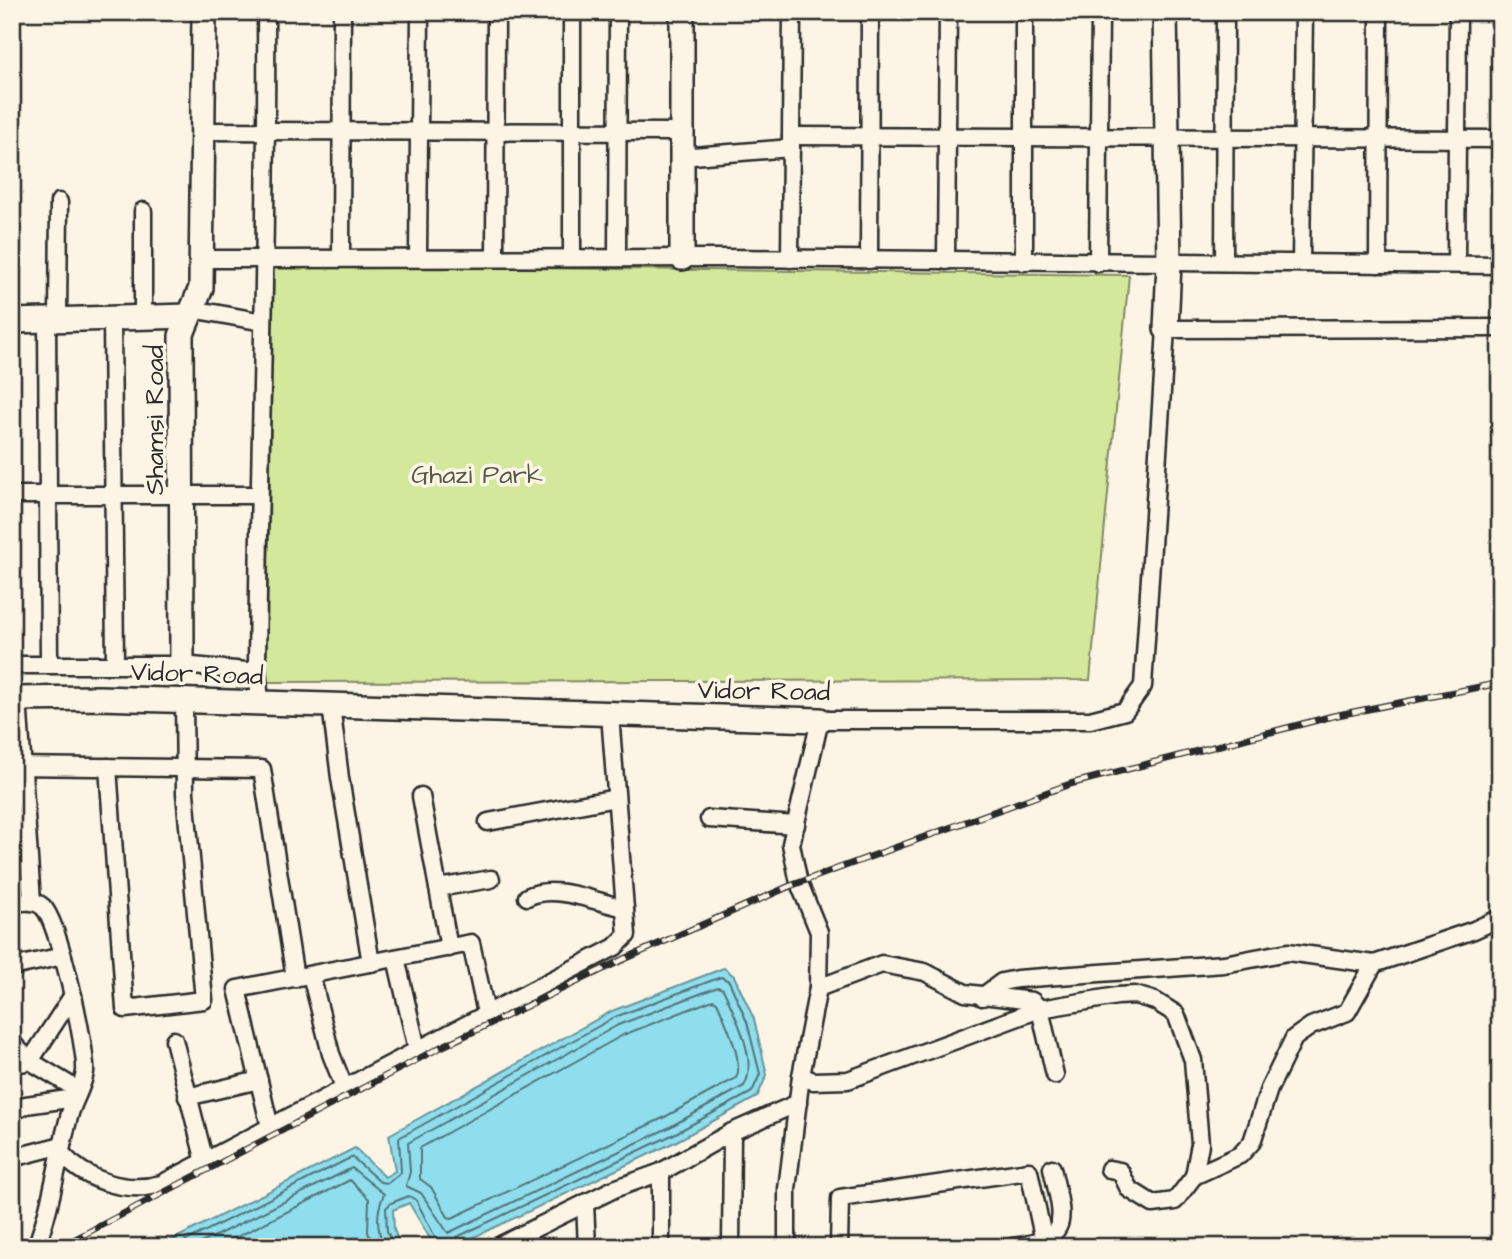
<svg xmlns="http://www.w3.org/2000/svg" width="1512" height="1259" viewBox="0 0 1512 1259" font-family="'Architects Daughter',sans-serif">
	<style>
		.green { fill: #d4e89c; stroke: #808a64; stroke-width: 2 }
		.water { fill: #8fdeed; stroke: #67969f; stroke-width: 2 }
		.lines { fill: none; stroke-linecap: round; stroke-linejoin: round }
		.shore { stroke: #537379; stroke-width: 2 }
		.street-casing { stroke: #2b2b2b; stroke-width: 21 }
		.secondary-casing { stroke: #2b2b2b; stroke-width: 28 }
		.street { stroke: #fcf5e5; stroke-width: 16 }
		.secondary { stroke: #fcf5e5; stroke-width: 23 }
		.rail-casing { stroke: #2b2b2b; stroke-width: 7 }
		.rail { stroke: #fcf5e5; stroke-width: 4.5; stroke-dasharray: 13; stroke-linecap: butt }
		.labels { text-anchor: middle; stroke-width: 7; stroke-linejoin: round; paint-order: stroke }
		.street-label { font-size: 26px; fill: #2b2b2b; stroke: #fcf5e5 }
		.park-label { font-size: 26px; fill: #555a47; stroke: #fcf5e5 }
	</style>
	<rect width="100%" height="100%" fill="#fcf5e5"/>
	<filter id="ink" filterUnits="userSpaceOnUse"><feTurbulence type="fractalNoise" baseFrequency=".0143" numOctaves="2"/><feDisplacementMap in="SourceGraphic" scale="14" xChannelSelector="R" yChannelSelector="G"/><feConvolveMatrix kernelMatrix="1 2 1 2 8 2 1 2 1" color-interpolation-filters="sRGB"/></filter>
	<g filter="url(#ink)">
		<!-- green -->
		<path class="green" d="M274,265L1129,275L1090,680L266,682Z"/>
		<!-- water -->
		<path class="water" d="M724,968L734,976L754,1019L767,1075L757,1097L675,1142L453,1247L434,1245L409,1203L393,1210L394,1230L401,1247H158L355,1148L385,1177L395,1171L389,1135L612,1011Z"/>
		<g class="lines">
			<!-- shore -->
			<g class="shore">
				<path d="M718,987L723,989C734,1013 759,1061 744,1086L668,1128L448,1233L421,1193L406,1186L410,1172L408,1143L618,1025Z"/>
				<path d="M713,1000L717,1002C724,1018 745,1063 736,1078L663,1118L452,1218L448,1217L431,1187L420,1179V1148L623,1035Z"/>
				<path d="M174,1247L352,1157L380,1182L388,1183L401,1172L399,1138L615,1017L721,977L729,981L747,1022L760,1074L752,1092L672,1135L457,1237L452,1247"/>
				<path d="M193,1247L352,1168L384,1194C376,1212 376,1227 384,1247"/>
				<path d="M217,1247L350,1180L369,1199L368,1232L373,1247"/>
				<path d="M394,1247L387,1231L386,1208L391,1203L409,1196L416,1200L440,1247"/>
			</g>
			<defs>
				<g id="street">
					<path d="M203,131L681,132"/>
					<path d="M791,136L1500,139"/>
					<path d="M681,157L791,148"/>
					<path d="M143,211V317"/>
					<path d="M341,257L342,12"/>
					<path d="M418,257L420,12"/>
					<path d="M495,258L496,12"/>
					<path d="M572,258V12"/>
					<path d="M617,258L618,12"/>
					<path d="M202,259L720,258L1500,265"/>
					<path d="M790,259L792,12"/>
					<path d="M869,260L870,12"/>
					<path d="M946,261L948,12"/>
					<path d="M1024,262V12"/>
					<path d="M1224,262L1225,12"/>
					<path d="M1098,263L1100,12"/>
					<path d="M1301,263L1304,12"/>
					<path d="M1378,264L1379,12"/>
					<path d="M1456,264L1458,12"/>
					<path d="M192,309L263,322"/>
					<path d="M112,318L115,665"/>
					<path d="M47,320L49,665"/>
					<path d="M58,320L59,202"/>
					<path d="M12,495H259"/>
					<path d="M12,665H182L257,672"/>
					<path d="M18,699L32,901"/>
					<path d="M260,703L257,667C259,449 268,230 266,12"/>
					<path d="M331,705L340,778L371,963"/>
					<path d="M12,766L262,769L295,978"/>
					<path d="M108,767L125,1009L204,1000L185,793L184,700"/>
					<path d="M421,796L449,948"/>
					<path d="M709,819L796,825"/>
					<path d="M488,822L616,798"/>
					<path d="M438,888L491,879"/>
					<path d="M527,897C555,883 595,902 625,908"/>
					<path d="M12,903C22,902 35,899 43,907C59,922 87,1049 85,1072C83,1087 72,1103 69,1117C57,1161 52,1205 36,1247"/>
					<path d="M396,958L417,1049"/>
					<path d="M12,967L63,956"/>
					<path d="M311,975L331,1054L344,1087"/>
					<path d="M818,988L882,964L925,972L965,993L1032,1001L1040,1009L1055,1075"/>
					<path d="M982,997L1002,982L1017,979L1224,964L1288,952L1374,964L1474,930L1500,918"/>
					<path d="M174,1040L205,1162"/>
					<path d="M12,1043L30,1061L73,995"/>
					<path d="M12,1065L30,1061L78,1090"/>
					<path d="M801,1076L813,1081L848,1080L1040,1009L1117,996L1135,995L1155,1001L1176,1014L1193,1060L1200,1144L1194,1176L1175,1201L1153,1204L1129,1189L1120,1171L1109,1169"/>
					<path d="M187,1097L259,1080"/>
					<path d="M12,1112L26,1105L75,1098"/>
					<path d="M270,1127L237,989L471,943L486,1013"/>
					<path d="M61,1153C85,1180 125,1194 161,1184L615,947L627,935L610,714"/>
					<path d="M12,1158L62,1145"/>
					<path d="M1194,1176L1240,1155L1252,1142L1269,1089L1294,1038L1311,1026L1347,1012L1374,964"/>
					<path d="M585,1203L587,1247"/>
					<path d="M497,1247L614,1189L661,1172L732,1132L798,1103"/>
					<path d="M661,1247V1172"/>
					<path d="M731,1247L732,1132"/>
					<path d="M787,1247V1189L801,1076L818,988L819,932L799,883L791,844L820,720H1090L1125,711L1143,686L1166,329L1500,328"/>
					<path d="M839,1247L840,1198L1029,1171L1044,1241"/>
					<path d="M1013,1247C1074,1238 1063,1219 1052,1168"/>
				</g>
				<g id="secondary">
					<path d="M682,12V258"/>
					<path d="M1165,12L1169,263L1166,329"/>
					<path d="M12,321L189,316"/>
					<path d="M182,665L181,336L201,288L204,12"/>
					<path d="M12,699L99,698L820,720"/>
				</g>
			</defs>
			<!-- street casing -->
			<use href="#street" class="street-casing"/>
			<!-- secondary casing -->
			<use href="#secondary" class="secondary-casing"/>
			<!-- street -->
			<use href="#street" class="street"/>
			<!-- secondary -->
			<use href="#secondary" class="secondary"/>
			<defs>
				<path id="rail" d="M60,1247L439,1048L620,961L790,886L1070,784L1333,716L1500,683"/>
			</defs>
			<!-- rail casing -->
			<use href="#rail" class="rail-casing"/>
			<!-- rail -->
			<use href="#rail" class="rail"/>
		</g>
	</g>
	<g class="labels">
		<!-- street labels -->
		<g class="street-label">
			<text transform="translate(154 420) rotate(-90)" y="9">Shamsi Road</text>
			<text transform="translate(197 673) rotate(2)" y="9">Vidor Road</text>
			<text transform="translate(764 690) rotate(1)" y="9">Vidor Road</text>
		</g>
		<!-- park labels -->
		<g class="park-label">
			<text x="477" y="483">Ghazi Park</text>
		</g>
	</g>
	<!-- margin -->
	<rect width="1512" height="1259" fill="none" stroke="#fcf5e5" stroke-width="42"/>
	<rect x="21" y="21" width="1470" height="1217" fill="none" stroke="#2b2b2b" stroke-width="2.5" filter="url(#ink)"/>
</svg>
